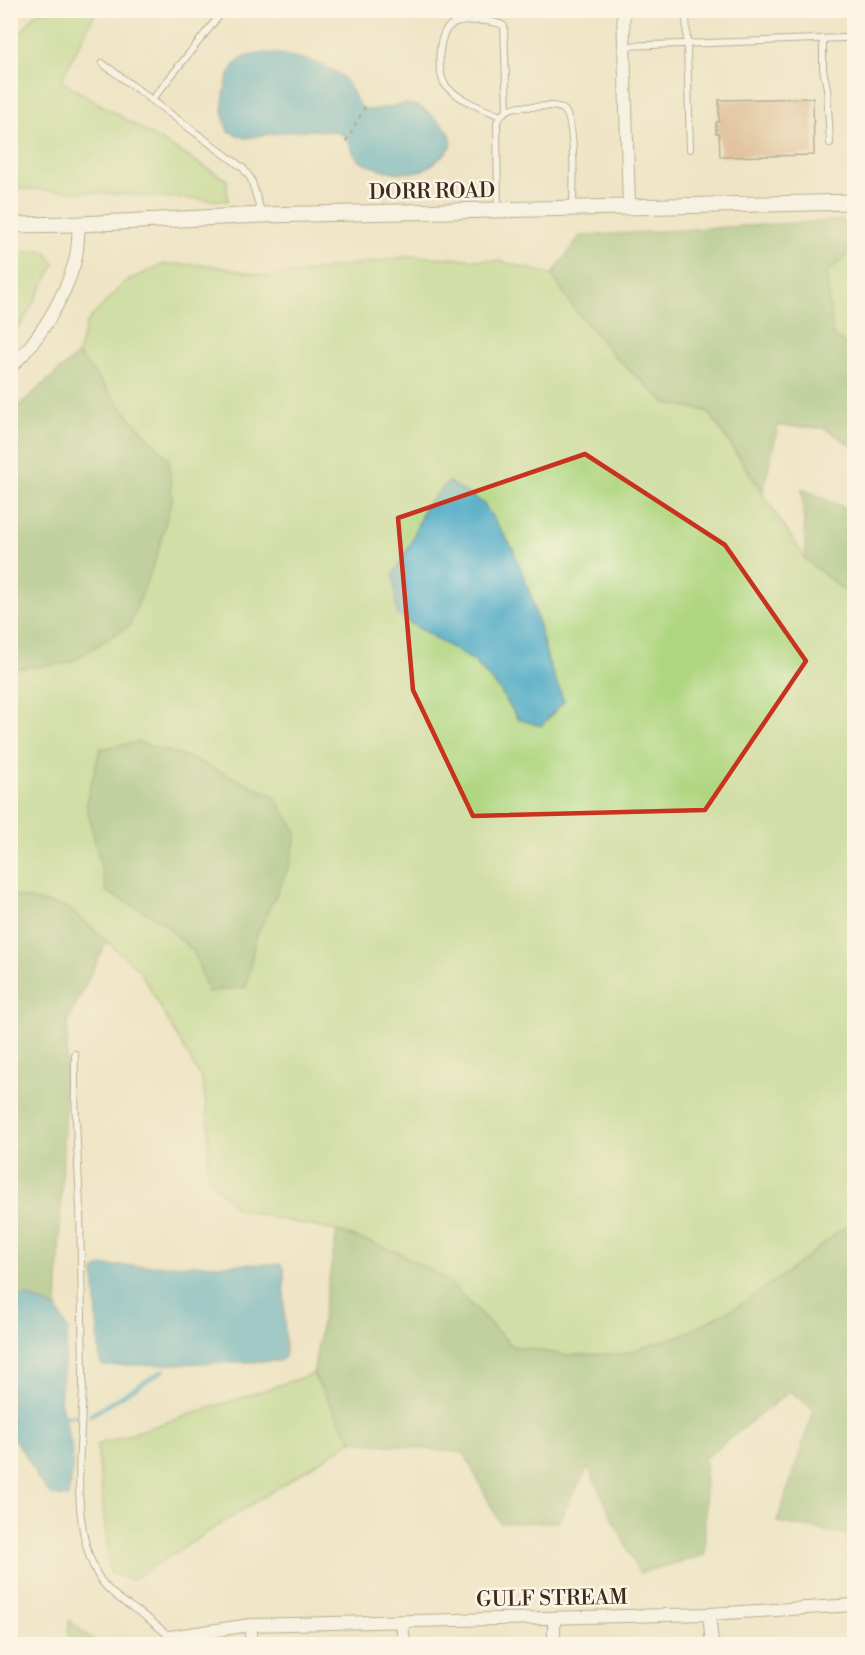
<svg xmlns="http://www.w3.org/2000/svg" width="865" height="1655" viewBox="0 0 865 1655" font-family="'Libre Bodoni',serif">
	<style>
		.green { fill: #aed680; stroke: #74804f; stroke-width: 1.5; fill-rule: evenodd }
		.forest { fill: #8ab76e; stroke: #627046; stroke-width: 1.5 }
		.water { fill: #46a7c5; stroke: #406872; stroke-width: 1.5 }
		.lines { fill: none; stroke-linecap: round; stroke-linejoin: round }
		.stream { stroke: #46a7c5; stroke-width: 4.5 }
		.building { fill: #d19c70 }
		.service-casing { stroke: #7a6b59; stroke-width: 8 }
		.minor-casing { stroke: #7a6b59; stroke-width: 14 }
		.tertiary-casing { stroke: #7a6b59; stroke-width: 17 }
		.path { stroke: #7a6b59; stroke-width: 2; stroke-dasharray: 4.5 4.5; stroke-linecap: butt }
		.service { stroke: #fff; stroke-width: 6 }
		.minor { stroke: #fff; stroke-width: 12 }
		.tertiary { stroke: #fff; stroke-width: 15 }
		.marked { fill: none; stroke: #c8321e; stroke-width: 4.5; stroke-linejoin: round }
		.labels { text-anchor: middle; stroke-width: 5; stroke-linejoin: round; paint-order: stroke }
		.street-label { font-size: 21px; fill: #3b2a1e; stroke: #fcf5e5 }
	</style>
	<rect width="100%" height="100%" fill="#fcf5e5"/>
	<filter id="ink" filterUnits="userSpaceOnUse"><feTurbulence type="fractalNoise" baseFrequency=".0167" numOctaves="2"/><feDisplacementMap in="SourceGraphic" scale="12" xChannelSelector="R" yChannelSelector="G"/><feConvolveMatrix kernelMatrix="1 2 1 2 8 2 1 2 1" color-interpolation-filters="sRGB"/></filter>
	<filter id="wash" filterUnits="userSpaceOnUse"><feTurbulence type="fractalNoise" baseFrequency=".008" numOctaves="4" result="noise"/><feDisplacementMap in="SourceGraphic" scale="24" xChannelSelector="R" yChannelSelector="G"/><feGaussianBlur stdDeviation="1.35" result="paint"/><feColorMatrix in="noise" values="0 0 0 0 0 0 0 0 0 0 0 0 0 0 0 0 0 1.4 0 .05"/><feComposite in="paint" operator="in"/></filter>
	<g filter="url(#wash)">
		<rect width="100%" height="100%" fill="#efe5c6"/>
		<!-- green -->
		<g class="green">
			<path d="M38,11H96L61,81L227,180L228,201L11,188V44Z"/>
			<path d="M854,250V350L833,336L826,272Z"/>
			<path d="M45,251L55,264L22,323L11,336V253Z"/>
			<path d="M412,256L500,261L552,275L576,311L615,357L666,403L708,411L806,560L854,598V1224L841,1230L788,1272L742,1304L682,1335L623,1354L565,1355L512,1346L444,1277L397,1252L337,1231L273,1218L236,1208L208,1178L209,1126L202,1080L139,970L68,908L11,895V669L69,663L168,459L126,413L78,354L87,322L126,281L164,264L210,265L271,277ZM425,506L512,547L531,596L548,661L518,719L500,690L475,661L412,541ZM289,867L256,936L246,987L208,992L194,952L159,919L107,892Z"/>
			<path d="M313,1374L352,1441L132,1580L110,1573L97,1445Z"/>
		</g>
		<!-- forest -->
		<g class="forest">
			<path d="M843,220L854,240V250L826,273L833,336L854,350V447L824,428L778,426L763,491L708,411L667,403L615,357L576,311L552,275L580,236Z"/>
			<path d="M78,354L126,413L169,459L172,499L157,555L129,626L69,663L11,669V412Z"/>
			<path d="M802,489L854,512V598L806,560Z"/>
			<path d="M137,742L190,758L273,795L297,832L289,867L256,936L246,987L208,992L194,952L159,919L107,892L86,803L100,749Z"/>
			<path d="M11,895L68,908L107,941L68,1020L57,1308L27,1296L11,1300Z"/>
			<path d="M854,1224V1536L777,1522L814,1410L790,1391L705,1458V1555L639,1573L588,1467L558,1522L500,1523L464,1453L352,1441L313,1374L337,1231L397,1252L444,1277L512,1346L565,1355L623,1354L682,1335L742,1304L788,1272L841,1230Z"/>
			<path d="M69,1620L98,1644H67Z"/>
		</g>
		<!-- water -->
		<g class="water">
			<path d="M266,53C287,54 330,63 344,79C350,86 357,107 364,109C370,111 378,109 383,108C411,102 415,100 437,120C447,128 453,134 451,147C430,172 413,178 381,169C375,167 365,165 360,161C349,153 353,137 338,133C312,126 271,134 245,138L228,131C219,113 223,76 238,62C246,55 256,54 266,53Z"/>
			<path d="M449,482L483,503L512,547L531,596L548,661L564,701L541,726L518,719L500,690L474,661L397,615L393,575L412,541L425,506Z"/>
			<path d="M280,1264L284,1269L285,1357L279,1361L103,1366L100,1363L94,1271L101,1266Z"/>
			<path d="M26,1296L57,1308L68,1331L60,1400L71,1444L73,1466L68,1497L51,1495L39,1480L26,1456L11,1435V1300Z"/>
		</g>
		<g class="lines">
			<!-- stream -->
			<g class="stream">
				<path d="M91,1415L164,1370"/>
				<path d="M60,1417L78,1416"/>
			</g>
		</g>
		<g id="blocks">
			<!-- building -->
			<path class="building" d="M813,98L814,155L720,157L719,133H716V122H719V100Z"/>
		</g>
	</g>
	<g filter="url(#ink)">
		<use href="#blocks" fill-opacity="0" stroke="#7a6b59" stroke-width="1.5"/>
		<g class="lines">
			<defs>
				<g id="service">
					<path d="M686,10L690,149"/>
					<path d="M823,39V69L827,88L830,143"/>
					<path d="M624,46L844,38"/>
					<path d="M102,63L243,168L251,179L262,215"/>
					<path d="M152,100L219,16"/>
					<path d="M500,116C482,108 461,101 447,87C436,76 437,36 450,26C459,19 494,19 504,26L507,110"/>
					<path d="M498,210L497,122C505,107 515,106 531,107C540,107 556,104 563,109C577,119 573,190 573,208"/>
					<path d="M75,1054C74,1105 78,1156 80,1208C81,1262 82,1317 83,1371C84,1433 68,1510 94,1568C105,1593 125,1602 146,1617C154,1623 162,1630 170,1637L165,1644"/>
				</g>
				<g id="minor">
					<path d="M623,10L629,207"/>
					<path d="M10,368C39,340 64,300 75,261C78,250 78,236 79,224"/>
					<path d="M709,1614L712,1644"/>
					<path d="M402,1621L404,1644"/>
					<path d="M250,1625L252,1644"/>
					<path d="M170,1637L250,1625L709,1614L854,1605"/>
					<path d="M554,1644V1618"/>
				</g>
				<path id="tertiary" d="M10,225L79,224L262,215L854,202"/>
			</defs>
			<!-- service casing -->
			<use href="#service" class="service-casing"/>
			<!-- minor casing -->
			<use href="#minor" class="minor-casing"/>
			<!-- tertiary casing -->
			<use href="#tertiary" class="tertiary-casing"/>
			<!-- path -->
			<path class="path" d="M346,142L367,103"/>
			<!-- service -->
			<use href="#service" class="service"/>
			<!-- minor -->
			<use href="#minor" class="minor"/>
			<!-- tertiary -->
			<use href="#tertiary" class="tertiary"/>
		</g>
	</g>
	<!-- marked area -->
	<path d="M0 0H865V1655H0ZM585,454L725,545L806,661L705,810L473,816L413,690L398,518Z" fill="#efe5c6" fill-opacity=".55" fill-rule="evenodd"/>
	<path class="marked" d="M585,454L725,545L806,661L705,810L473,816L413,690L398,518Z"/>
	<g class="labels">
		<!-- street labels -->
		<g class="street-label">
			<text transform="translate(432 191) rotate(-1)" y="7">DORR ROAD</text>
			<text transform="translate(552 1598) rotate(-1)" y="7">GULF STREAM</text>
		</g>
	</g>
	<!-- margin -->
	<rect width="865" height="1655" fill="none" stroke="#fcf5e5" stroke-width="36"/>
</svg>
